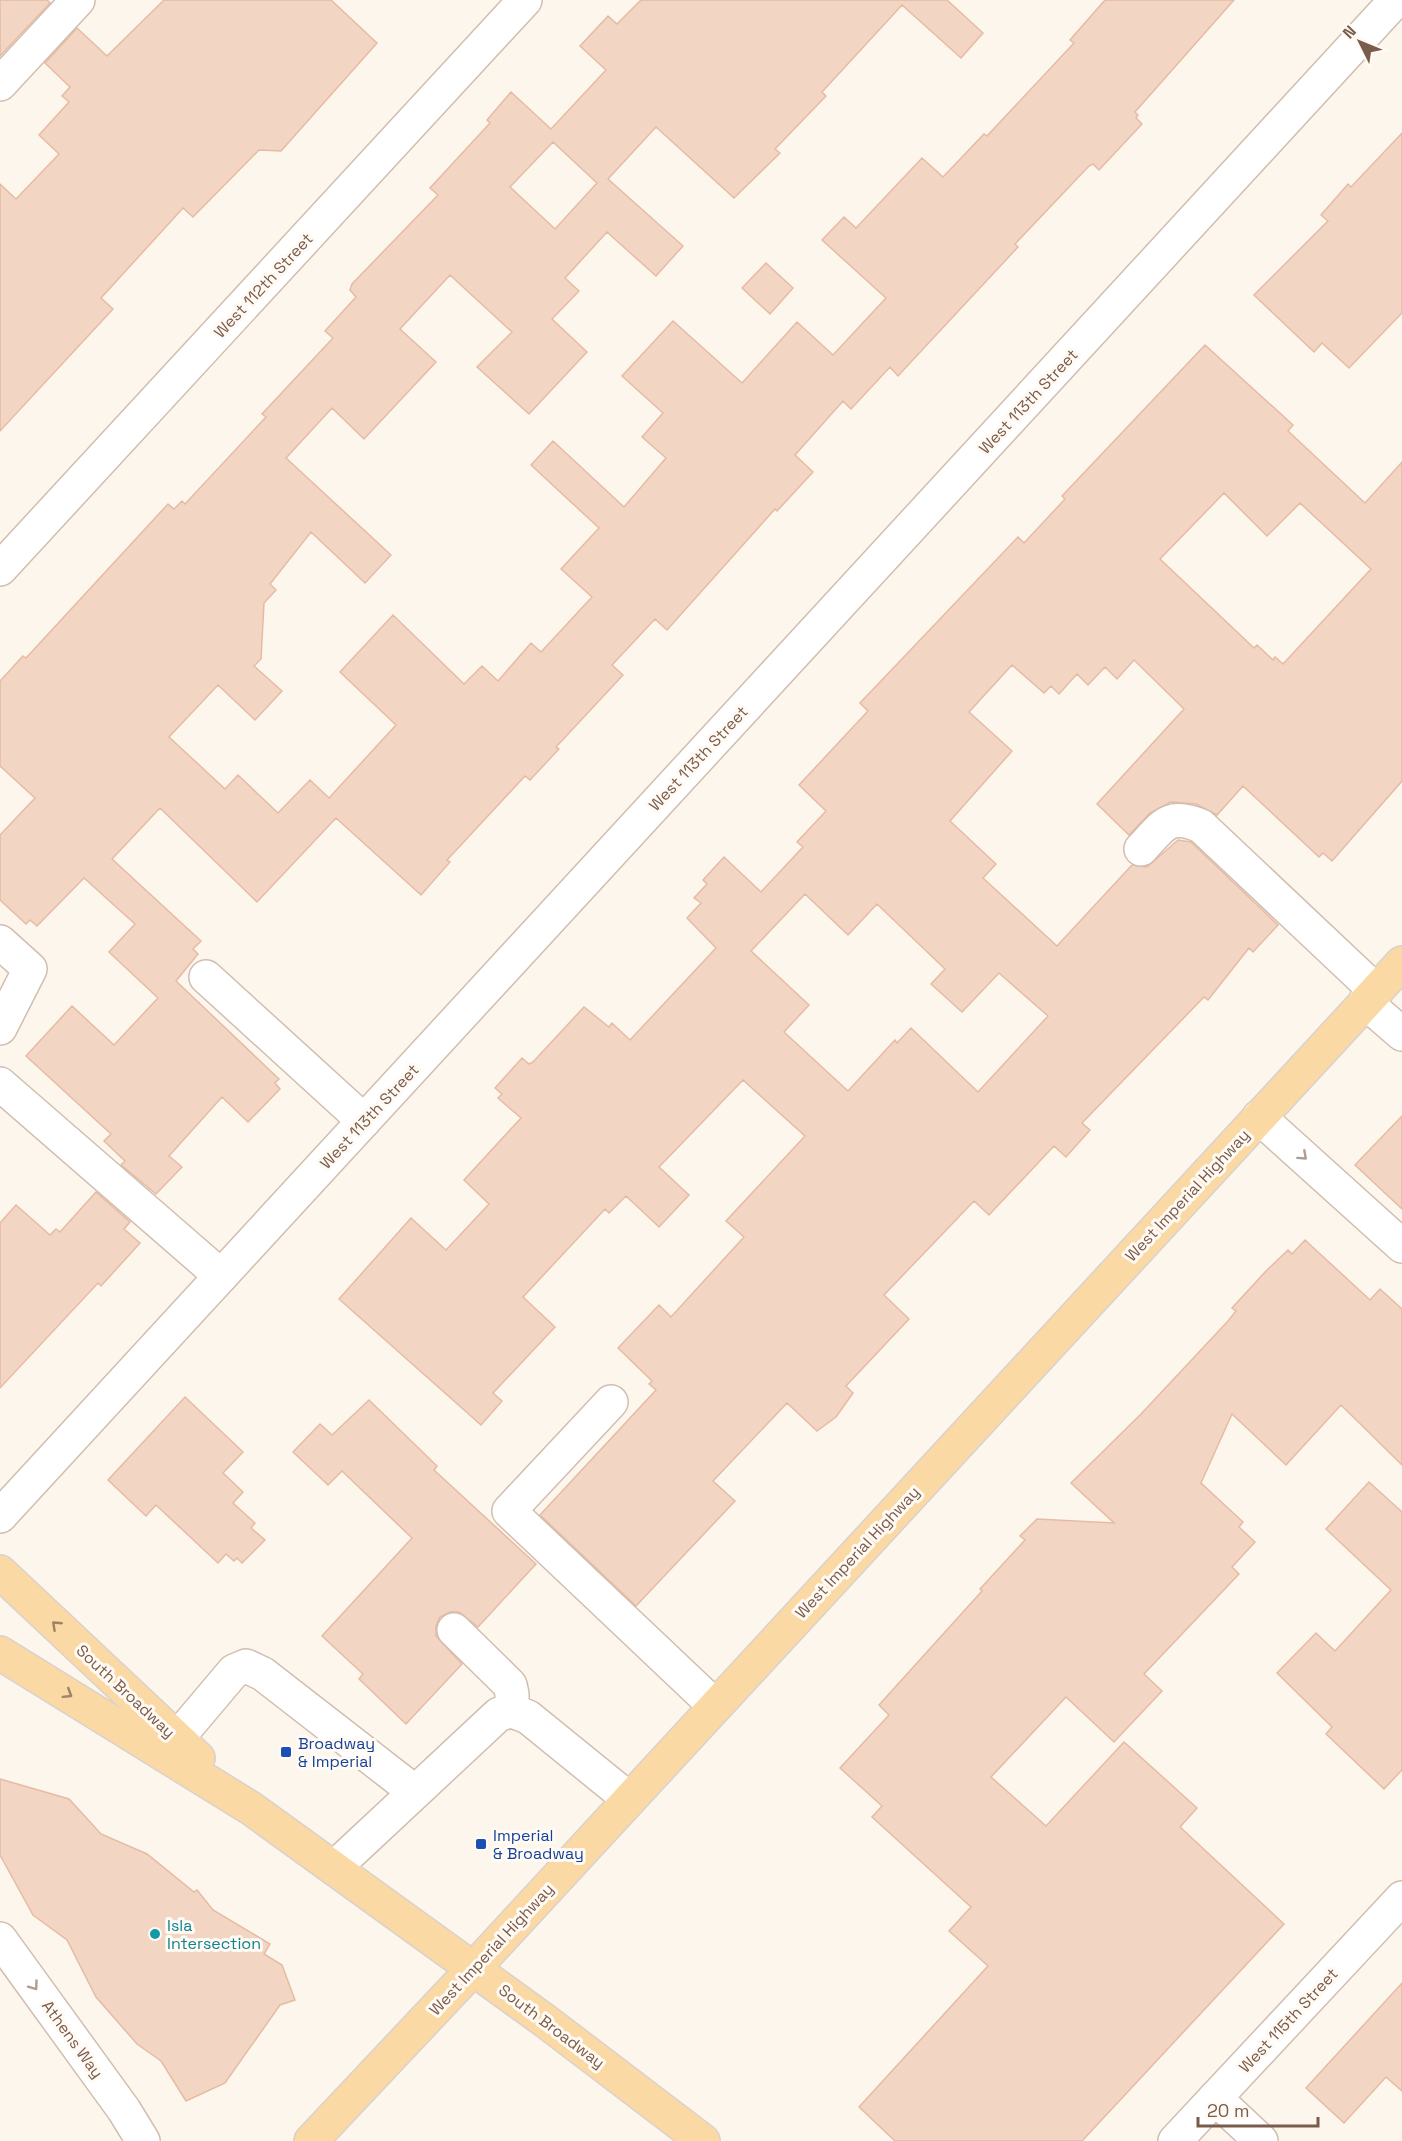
<svg xmlns="http://www.w3.org/2000/svg" width="1402" height="2141" viewBox="0 0 1402 2141" font-family="'Space Grotesk',sans-serif">
	<style>
		.building { fill: #f3d5c3; stroke: #e6bba3; stroke-width: 1.5; fill-rule: evenodd }
		.lines { fill: none; stroke-linecap: round; stroke-linejoin: round }
		.minor-casing { stroke: #d1beb0; stroke-width: 36 }
		.major-casing { stroke: #dad1cd; stroke-width: 36 }
		.minor { stroke: #fff; stroke-width: 33 }
		.major { stroke: #fbd9a5; stroke-width: 33 }
		.oneway { stroke: #af9d94 }
		.oneway2 { stroke: #a18267 }
		.transit-dot { fill: #1a4fb4; stroke: #fffaf3; stroke-width: 2 }
		.culture-dot { fill: #0f9aa8; stroke: #fffaf3; stroke-width: 2 }
		.labels { text-anchor: middle; stroke-width: 6; stroke-linejoin: round; paint-order: stroke }
		.street-label { font-size: 16px; fill: #7a5c4d; stroke: #fffaf3 }
		.transit-label { font-size: 16px; fill: #164399; stroke: #fffaf3; text-anchor: start }
		.culture-label { font-size: 16px; fill: #0d838f; stroke: #fffaf3; text-anchor: start }
	</style>
	<rect width="100%" height="100%" fill="#fdf6ec"/>
	<!-- building -->
	<g class="building">
		<path d="M0,0H47L50,3L0,56Z"/>
		<path d="M164,0H331L377,43L281,151L259,150L193,217L183,208L101,298L113,309L0,431V184L16,199L59,154L39,135L69,102L62,96L70,87L45,63L77,28L107,56Z"/>
		<path d="M641,0H947L983,33L961,58L902,5L822,92L826,96L775,149L780,153L734,198L656,127L608,179L683,246L656,276L607,232L565,278L579,291L552,319L587,352L529,414L477,367L512,332L450,275L400,329L436,362L364,439L332,408L286,458L391,555L365,583L311,532L270,584L276,590L264,603L261,659L254,666L282,691L255,720L218,685L169,737L225,789L238,775L278,813L310,780L329,798L396,725L340,672L393,615L464,684L482,666L498,681L531,643L541,652L592,597L561,569L599,528L531,465L553,441L624,507L666,458L642,437L663,413L622,376L673,321L742,383L797,322L833,355L886,298L822,240L844,217L856,228L922,158L943,177L984,134L987,136L1074,43L1070,40L1105,0H1234L1135,112L1138,115L1136,118L1142,124L1099,170L1093,164L1089,166L1015,244L1018,247L898,376L890,367L851,409L843,401L795,455L813,472L777,511L775,509L667,630L655,619L612,665L623,675L556,747L559,749L530,780L525,776L447,860L450,862L421,895L336,818L257,902L160,808L112,859L201,941L193,949L198,954L176,981L279,1079L275,1083L280,1089L248,1122L222,1097L169,1156L182,1167L156,1194L121,1165L125,1161L104,1141L111,1134L26,1056L72,1006L114,1045L158,998L109,952L135,924L84,878L37,926L30,920L26,924L0,900V835L35,798L0,766V681L23,656L26,658L168,504L174,509L182,501L185,504L266,417L262,414L333,338L325,331L356,297L350,290L352,284L438,195L430,188L490,123L487,120L511,92L551,129L606,70L580,46L608,16L617,24ZM553,142L597,183L555,229L510,187Z"/>
		<path d="M1402,133V313L1349,368L1322,343L1314,352L1254,295L1328,221L1321,215L1348,184L1351,187Z"/>
		<path d="M766,263L793,288L770,314L742,288Z"/>
		<path d="M1205,345L1293,425L1288,431L1365,503L1402,462V781L1332,861L1323,853L1319,857L1243,786L1217,815L1196,804L1171,802L1150,813L1129,835L1097,804L1184,709L1134,660L1117,679L1105,667L1088,685L1077,674L1059,694L1051,686L1044,693L1012,665L969,712L1012,751L950,821L996,864L983,878L1057,946L1132,865L1147,867L1178,840L1191,842L1278,925L1253,952L1249,948L1208,1000L1204,997L1082,1123L1090,1130L1066,1157L1054,1146L989,1215L974,1201L884,1295L909,1319L846,1386L853,1393L836,1417L817,1431L787,1403L713,1481L735,1501L636,1606L540,1515L656,1390L649,1384L652,1381L618,1348L659,1305L671,1317L744,1237L726,1221L805,1136L743,1080L659,1167L689,1195L659,1227L626,1196L609,1213L605,1209L523,1297L555,1327L493,1393L502,1401L481,1425L339,1299L411,1218L446,1250L489,1204L464,1180L521,1118L498,1098L502,1094L495,1088L522,1058L529,1064L533,1062L584,1007L609,1027L612,1023L630,1040L716,948L687,918L701,903L694,898L707,884L703,880L724,857L761,892L803,847L797,842L826,811L799,785L868,711L860,703L1018,537L1024,543L1065,499L1062,496ZM1224,493L1267,536L1300,503L1371,569L1283,664L1275,657L1273,660L1257,645L1254,648L1160,559ZM805,894L848,935L877,904L945,969L931,984L962,1012L999,973L1048,1016L978,1092L911,1028L897,1043L895,1040L848,1091L784,1032L809,1005L751,951Z"/>
		<path d="M1402,1116V1209L1355,1165Z"/>
		<path d="M96,1192L130,1222L124,1229L140,1243L101,1286L98,1283L0,1388V1223L16,1205L50,1235L56,1229L60,1232Z"/>
		<path d="M1305,1240L1370,1300L1380,1289L1402,1309V1465L1341,1405L1286,1465L1232,1414L1201,1483L1243,1522L1239,1527L1255,1542L1232,1567L1239,1574L1144,1674L1162,1691L1114,1742L1066,1697L991,1777L1046,1826L1124,1742L1197,1808L1180,1827L1284,1924L1082,2141H895L859,2107L988,1966L949,1931L971,1907L872,1817L882,1806L840,1768L889,1715L879,1705L982,1591L980,1589L1025,1540L1020,1536L1037,1519L1114,1523L1071,1483L1141,1414L1228,1321L1236,1311L1232,1308L1266,1271L1288,1250L1292,1254Z"/>
		<path d="M185,1397L243,1452L223,1473L243,1492L233,1503L255,1523L251,1528L265,1540L242,1563L237,1558L234,1561L226,1554L218,1563L156,1505L146,1516L108,1480Z"/>
		<path d="M369,1400L437,1466L434,1470L536,1564L478,1627L459,1612H450L440,1617L436,1626V1636L462,1664L406,1724L359,1679L363,1674L322,1636L412,1538L342,1471L328,1485L293,1452L320,1424L332,1435Z"/>
		<path d="M1369,1482L1402,1512V1770L1384,1789L1326,1734L1332,1727L1277,1673L1316,1633L1335,1651L1391,1590L1326,1529Z"/>
		<path d="M0,1779L69,1799L101,1834L147,1854L194,1892L197,1890L213,1910L270,1944L264,1954L282,1965L295,2000L280,2005L225,2083L186,2101L161,2061L137,2044L96,1997L67,1940L33,1915L0,1855Z"/>
		<path d="M1402,1983V2091L1386,2077L1344,2123L1306,2088Z"/>
	</g>
	<g class="lines">
		<defs>
			<g id="minor">
				<path d="M0,84L78,0"/>
				<path d="M0,569L525,0"/>
				<path d="M1141,849C1163,826 1168,812 1201,826L1376,991"/>
				<path d="M0,942L30,969L0,1028"/>
				<path d="M206,977L364,1121"/>
				<path d="M1365,1002L1402,1034"/>
				<path d="M0,1084L221,1276"/>
				<path d="M1259,1117L1402,1246"/>
				<path d="M611,1402L509,1511L715,1706"/>
				<path d="M0,1516L1396,0"/>
				<path d="M454,1630L510,1685L512,1694V1711"/>
				<path d="M164,1754L234,1671L246,1666L263,1674L415,1792"/>
				<path d="M334,1868L499,1714L512,1711L528,1717L629,1799"/>
				<path d="M0,1939L124,2110L143,2141"/>
				<path d="M1215,2098L1261,2141"/>
				<path d="M1175,2141L1402,1898"/>
			</g>
			<g id="major">
				<path d="M0,1572L198,1758"/>
				<path d="M0,1653L252,1809L544,2020L703,2141"/>
				<path d="M311,2141L474,1968L1402,963"/>
			</g>
		</defs>
		<!-- minor casing -->
		<use href="#minor" class="minor-casing"/>
		<!-- major casing -->
		<use href="#major" class="major-casing"/>
		<!-- minor -->
		<use href="#minor" class="minor"/>
		<!-- major -->
		<use href="#major" class="major"/>
	</g>
	<!-- one-way arrows -->
	<defs><path id="oneway-chevron" d="M-2-3.5L2.5 0L-2 3.5" fill="none" stroke-width="1.6" stroke-linecap="round" stroke-linejoin="round" transform="scale(1.5)"/></defs>
	<g class="oneway">
		<use href="#oneway-chevron" transform="translate(1303 1156) rotate(42)"/>
		<use href="#oneway-chevron" transform="translate(34 1986) rotate(54)"/>
	</g>
	<g class="oneway2">
		<use href="#oneway-chevron" transform="translate(56 1625) rotate(-137)"/>
		<use href="#oneway-chevron" transform="translate(68 1694) rotate(32)"/>
	</g>
	<!-- markers -->
	<g class="transit-dot">
		<rect x="280" y="1746" width="12" height="12" rx="3"/>
		<rect x="475" y="1838" width="12" height="12" rx="3"/>
	</g>
	<circle class="culture-dot" cx="155" cy="1934" r="6"/>
	<g class="labels">
		<!-- street labels -->
		<g class="street-label">
			<text transform="translate(263 285) rotate(-47)" y="6">West 112th Street</text>
			<text transform="translate(1028 401) rotate(-47)" y="6">West 113th Street</text>
			<text transform="translate(698 758) rotate(-47)" y="6">West 113th Street</text>
			<text transform="translate(369 1116) rotate(-47)" y="6">West 113th Street</text>
			<text transform="translate(1187 1195) rotate(-47)" y="6">West Imperial Highway</text>
			<text transform="translate(857 1552) rotate(-47)" y="6">West Imperial Highway</text>
			<text transform="translate(126 1691) rotate(43)" y="6">South Broadway</text>
			<text transform="translate(491 1949) rotate(-47)" y="6">West Imperial Highway</text>
			<text transform="translate(1288 2020) rotate(-47)" y="6">West 115th Street</text>
			<text transform="translate(552 2026) rotate(37)" y="6">South Broadway</text>
			<text transform="translate(73 2039) rotate(54)" y="6">Athens Way</text>
		</g>
		<!-- transit labels -->
		<g class="transit-label">
			<text x="298" y="1749">Broadway<tspan x="298" dy="18">&amp; Imperial</tspan></text>
			<text x="493" y="1841">Imperial<tspan x="493" dy="18">&amp; Broadway</tspan></text>
		</g>
		<!-- culture labels -->
		<g class="culture-label">
			<text x="167" y="1931">Isla<tspan x="167" dy="18">Intersection</tspan></text>
		</g>
	</g>
	<!-- north arrow -->
	<g transform="translate(1360 42) rotate(313)" stroke="#fffaf3" stroke-width="4.5" paint-order="stroke">
	<path d="M0-4.5L10 22L0 15L-10 22Z" fill="#7a5c4d"/>
	<text y="-9" font-size="16" font-weight="bold" text-anchor="middle" fill="#7a5c4d">N</text>
	</g>
	<!-- scale -->
	<path d="M1198 2117v9h120v-9" fill="none" stroke="#7a5c4d" stroke-width="3"/>
	<text x="1207" y="2117" font-size="18" fill="#7a5c4d" stroke="#fffaf3" stroke-width="4.5" paint-order="stroke">20 m</text>
</svg>
